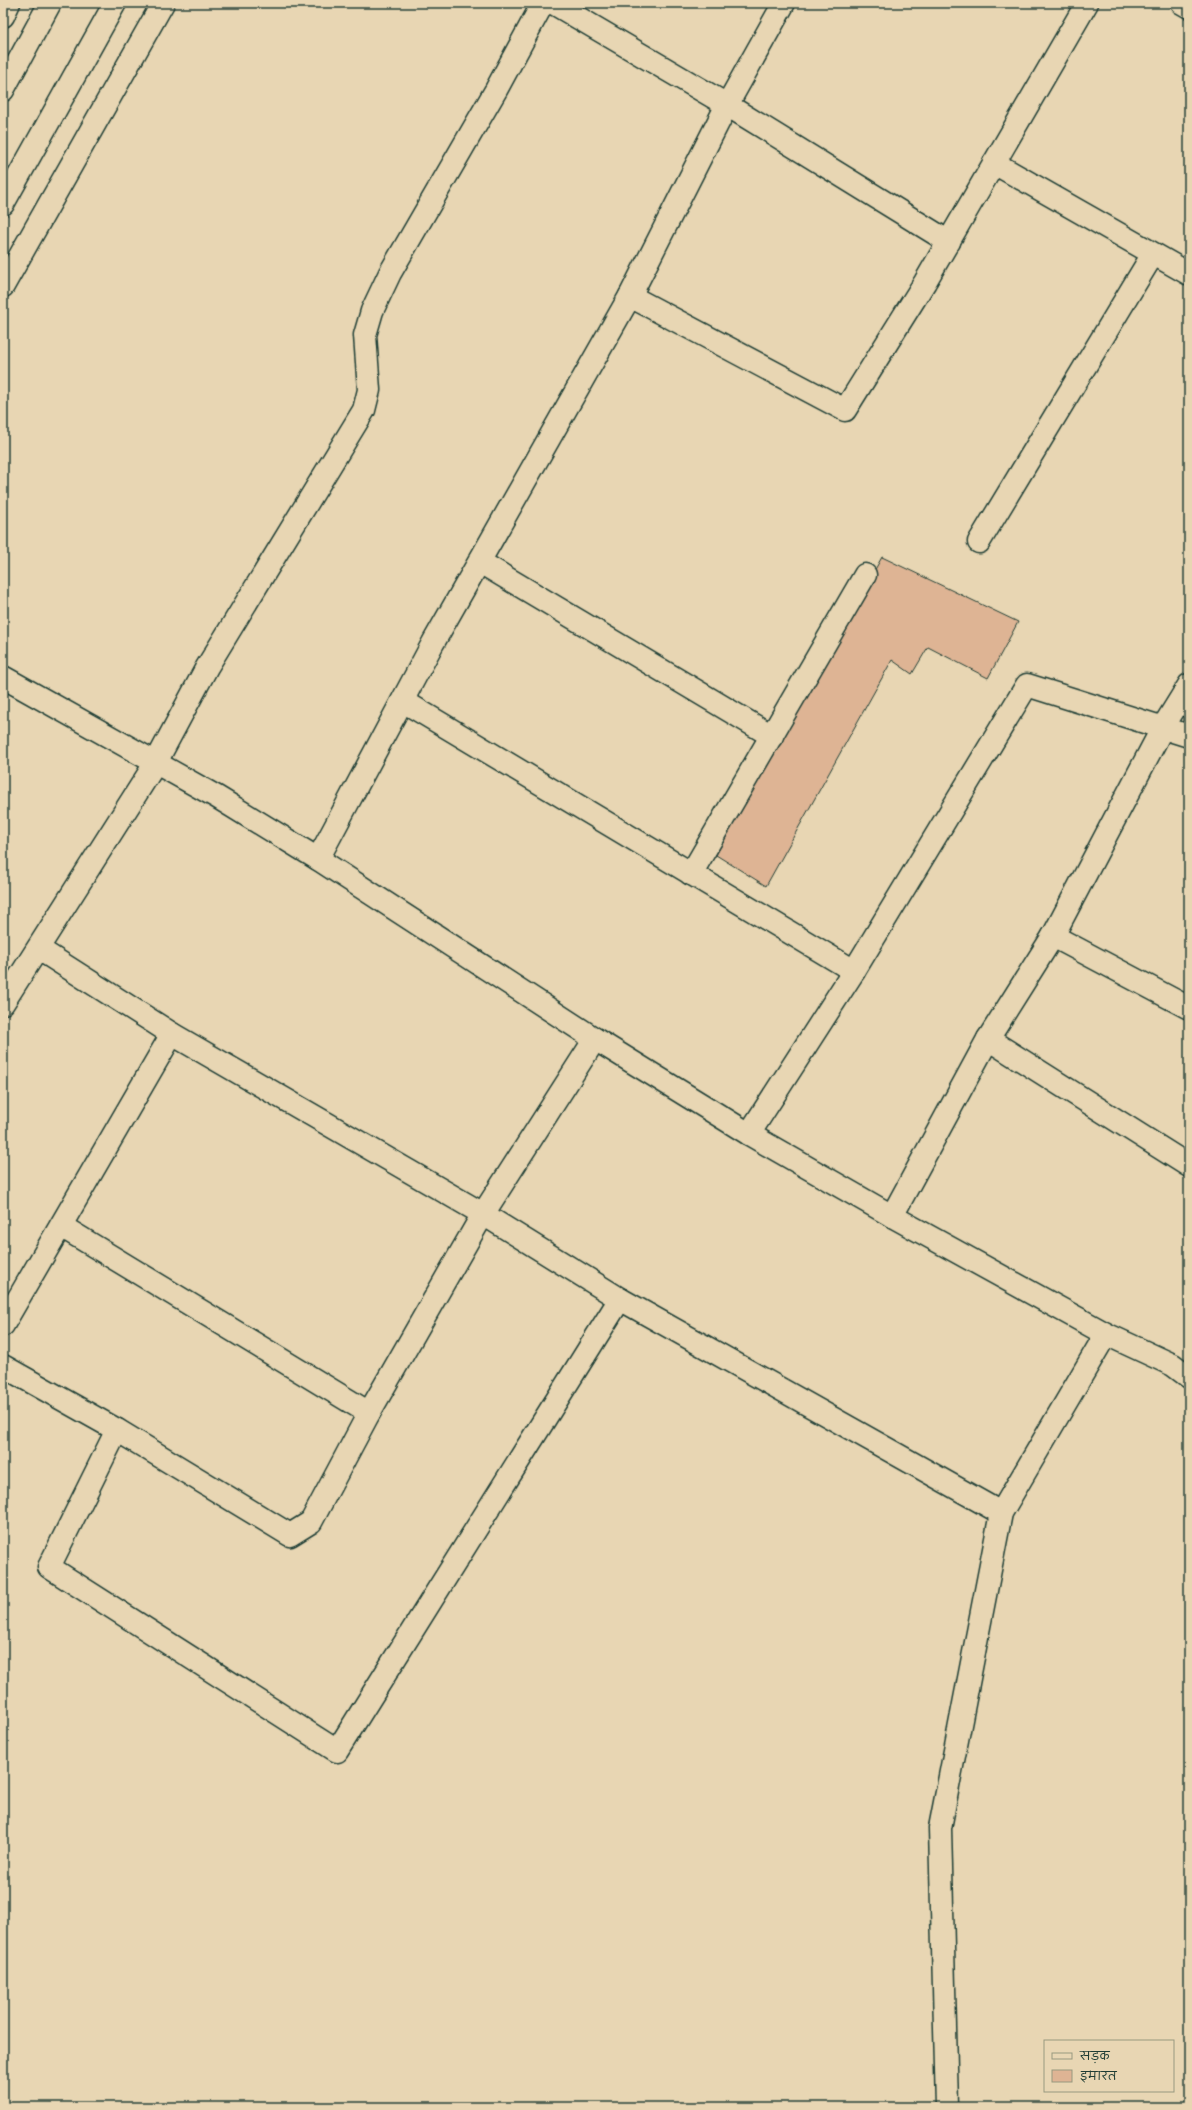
<svg xmlns="http://www.w3.org/2000/svg" width="1192" height="2110" viewBox="0 0 1192 2110" font-family="Mali,'Playpen Sans Deva',sans-serif">
	<style>
		.building { fill: #deb494; stroke: #1f3d34 }
		.lines { fill: none; stroke-linecap: round; stroke-linejoin: round }
		.street-casing { stroke: #1f3d34; stroke-width: 25 }
		.secondary-casing { stroke: #1f3d34; stroke-width: 25 }
		.primary-casing { stroke: #1f3d34; stroke-width: 25 }
		.street { stroke: #e8d6b3; stroke-width: 22 }
		.secondary { stroke: #e8d6b3; stroke-width: 22 }
		.primary { stroke: #e8d6b3; stroke-width: 22 }
	</style>
	<rect width="100%" height="100%" fill="#e8d6b3"/>
	<filter id="ink" filterUnits="userSpaceOnUse"><feTurbulence type="fractalNoise" baseFrequency=".025" numOctaves="2"/><feDisplacementMap in="SourceGraphic" scale="8" xChannelSelector="R" yChannelSelector="G"/><feConvolveMatrix kernelMatrix="1 2 1 2 8 2 1 2 1" color-interpolation-filters="sRGB"/></filter>
	<g filter="url(#ink)">
		<!-- building -->
		<path class="building" d="M882,557L1018,622L988,678L928,647L912,674L892,660L766,886L716,855Z"/>
		<g class="lines">
			<defs>
				<g id="street">
					<path d="M553,3L727,105L949,242"/>
					<path d="M1182,3L1189,7"/>
					<path d="M994,163L1189,274"/>
					<path d="M630,296L727,105L784,3"/>
					<path d="M979,542L1153,254"/>
					<path d="M480,562L772,736"/>
					<path d="M3,677L217,797L318,859L595,1039L749,1134L892,1216L1106,1334L1173,1365L1189,1377"/>
					<path d="M403,701L854,971"/>
					<path d="M318,859L433,643L630,296L845,410L925,282L1087,3"/>
					<path d="M691,874L865,575"/>
					<path d="M1053,936L1189,1008"/>
					<path d="M39,949L172,1034L483,1214L620,1299L1001,1513"/>
					<path d="M3,1003L155,764L207,667L364,410L369,390L365,335L372,311L390,273L496,90L543,3"/>
					<path d="M988,1039L1189,1166"/>
					<path d="M749,1134L854,971L1027,685L1189,736"/>
					<path d="M892,1216L988,1039L1053,936L1163,727L1189,685"/>
					<path d="M61,1226L369,1413"/>
					<path d="M3,1325L172,1034"/>
					<path d="M3,1366L117,1430L290,1535L311,1522L369,1413L483,1214L595,1039"/>
					<path d="M117,1430L49,1567L337,1751L620,1299"/>
					<path d="M947,2107L940,1828L1001,1513L1106,1334"/>
				</g>
				<g id="secondary">
					<path d="M3,16L9,3"/>
					<path d="M3,286L163,3"/>
				</g>
				<g id="primary">
					<path d="M3,90L50,3"/>
					<path d="M3,204L115,3"/>
				</g>
			</defs>
			<!-- street casing -->
			<use href="#street" class="street-casing"/>
			<!-- secondary casing -->
			<use href="#secondary" class="secondary-casing"/>
			<!-- primary casing -->
			<use href="#primary" class="primary-casing"/>
			<!-- street -->
			<use href="#street" class="street"/>
			<!-- secondary -->
			<use href="#secondary" class="secondary"/>
			<!-- primary -->
			<use href="#primary" class="primary"/>
		</g>
	</g>
	<!-- margin -->
	<rect width="1192" height="2110" fill="none" stroke="#e8d6b3" stroke-width="16"/>
	<rect x="8" y="8" width="1176" height="2094" fill="none" stroke="#1f3d34" stroke-width="1.5" filter="url(#ink)"/>
	<!-- legend -->
	<rect x="1044" y="2040" width="130" height="52" fill="#e8d6b3" stroke="#989980"/>
	<rect x="1052" y="2053" width="20" height="6" fill="#e8d6b3" stroke="#989980"/>
	<text x="1080" y="2060" font-size="12" fill="#1f3d34">सड़क</text>
	<rect x="1052" y="2070" width="20" height="12" fill="#deb494" stroke="#989980"/>
	<text x="1080" y="2080" font-size="12" fill="#1f3d34">इमारत</text>
</svg>
